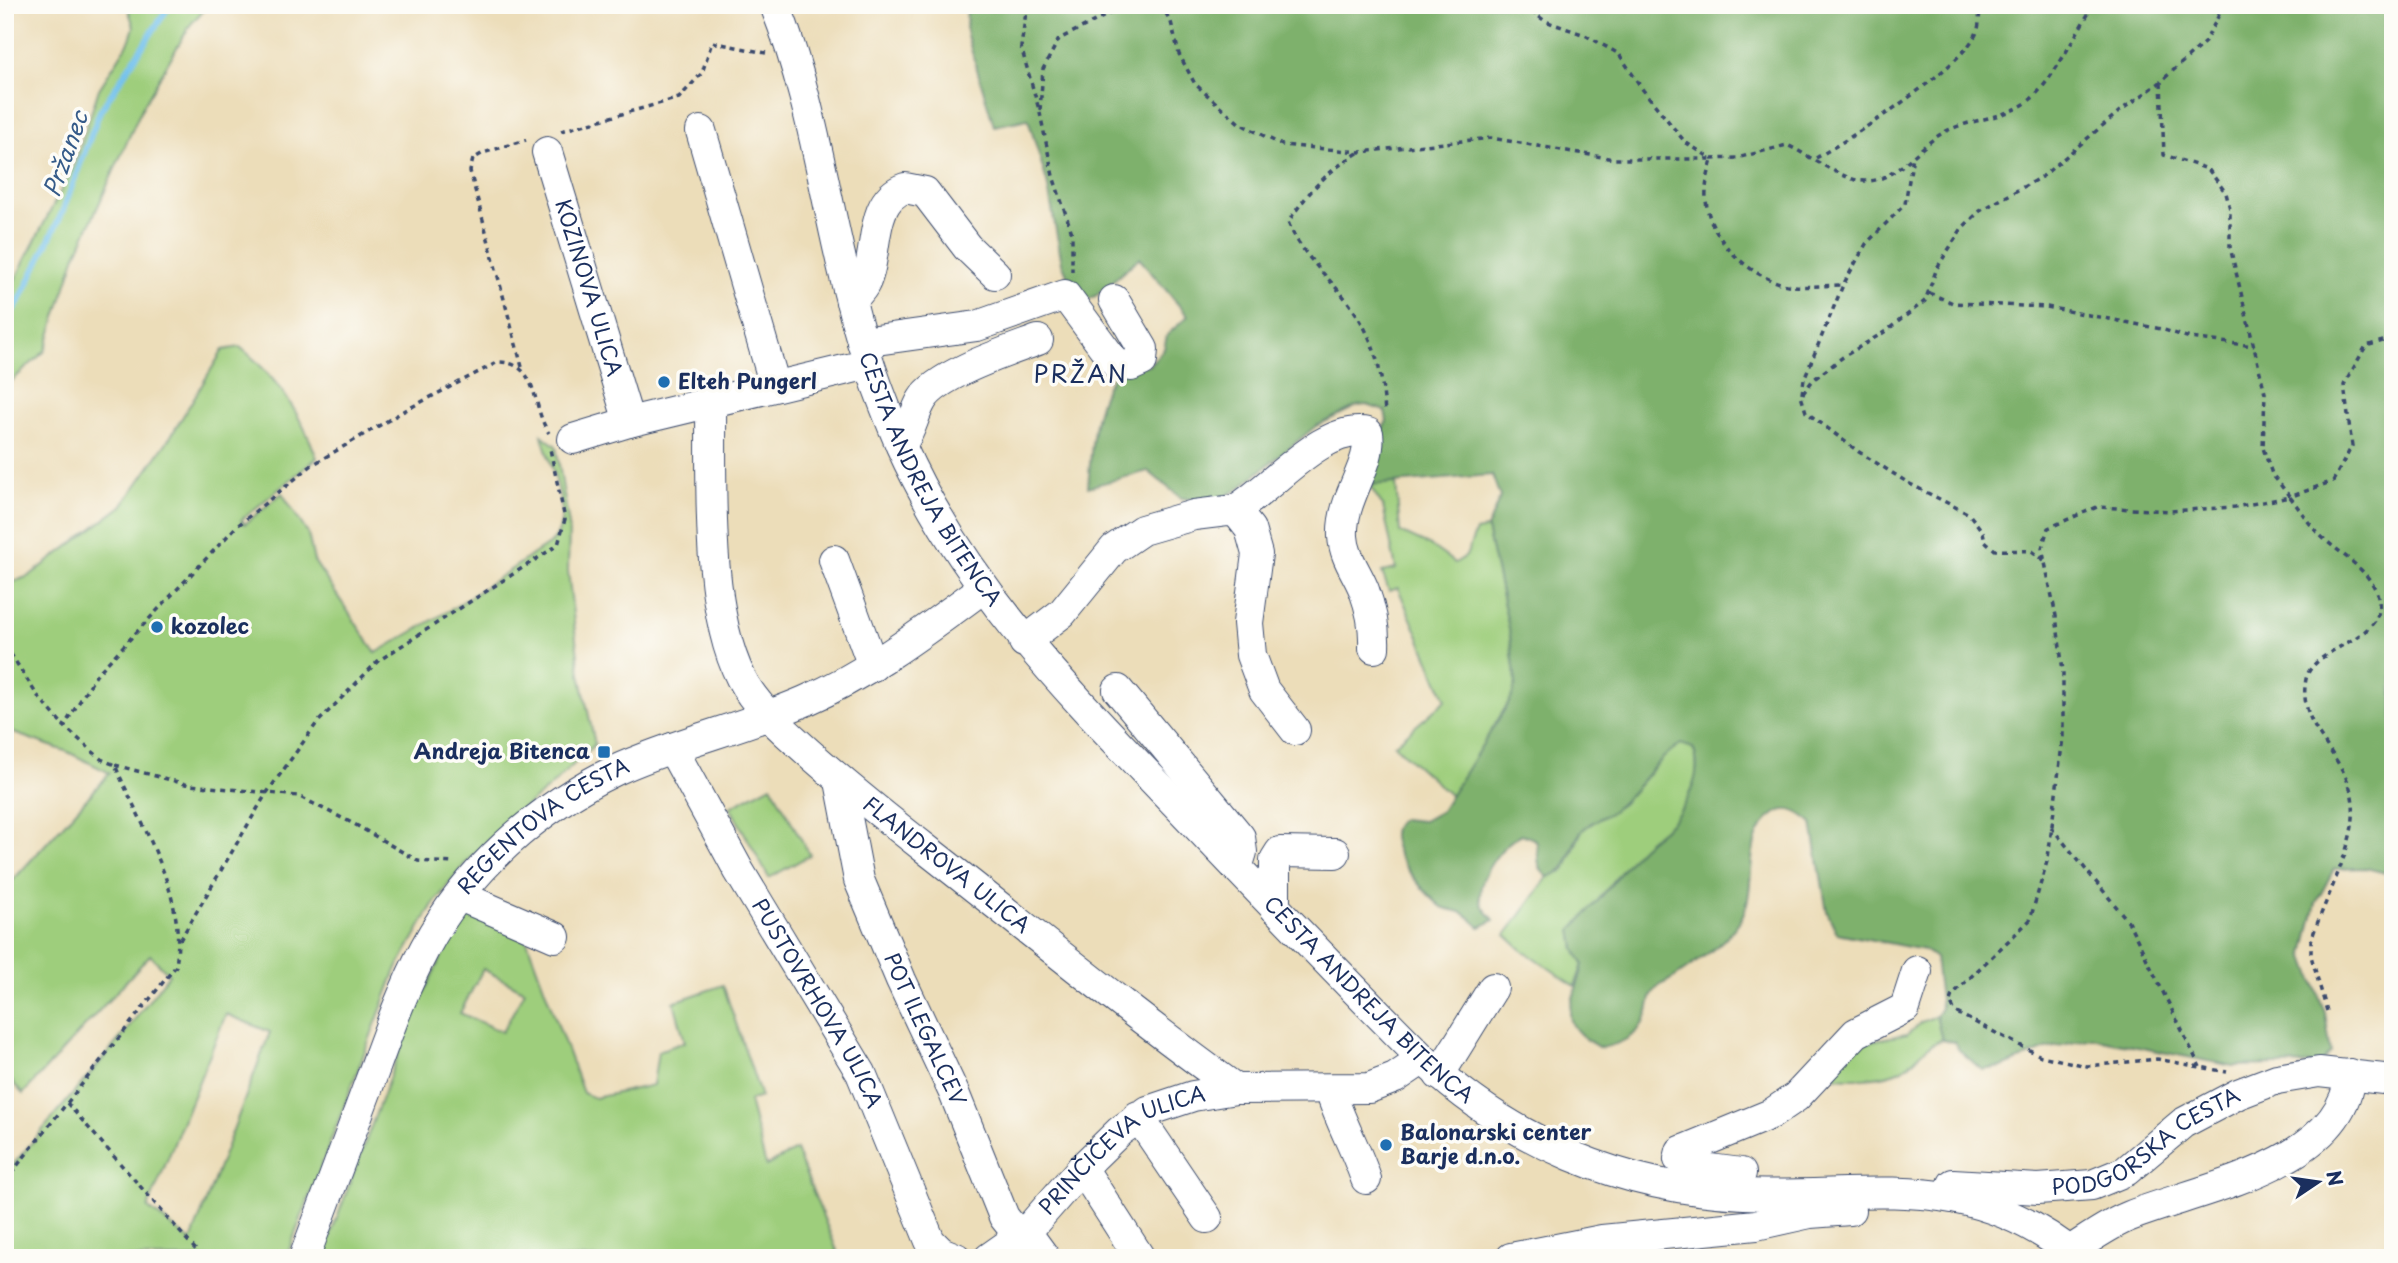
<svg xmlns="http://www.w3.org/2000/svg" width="2398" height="1263" viewBox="0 0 2398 1263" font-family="'Playpen Sans',sans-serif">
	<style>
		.green { fill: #9ece7c; stroke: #5c7e6d; stroke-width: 2; fill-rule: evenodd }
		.forest { fill: #7eb16c; stroke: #4c7065; stroke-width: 2 }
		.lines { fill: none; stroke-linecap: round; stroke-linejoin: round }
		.stream { stroke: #72c1ed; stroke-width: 6 }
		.minor-casing { stroke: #3a496c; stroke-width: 32 }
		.path { stroke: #3a496c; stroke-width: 3.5; stroke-dasharray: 5 5; stroke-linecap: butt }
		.minor { stroke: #fff; stroke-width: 30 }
		.poi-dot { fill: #1f6fb2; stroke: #fdfcf7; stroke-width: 2.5 }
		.labels { text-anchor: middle; stroke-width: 7; stroke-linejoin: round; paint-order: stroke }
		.street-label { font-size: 21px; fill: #1b2f5e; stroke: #fdfcf7 }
		.poi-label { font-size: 21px; font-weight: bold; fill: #1b2f5e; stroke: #fdfcf7; text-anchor: start }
		.water-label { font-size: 23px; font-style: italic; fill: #355b89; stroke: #fdfcf7 }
		.quarter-label { font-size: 24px; letter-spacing: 2px; fill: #1b2f5e; stroke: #fdfcf7 }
	</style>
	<rect width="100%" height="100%" fill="#fdfcf7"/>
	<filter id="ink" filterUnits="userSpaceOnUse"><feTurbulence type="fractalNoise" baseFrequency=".0143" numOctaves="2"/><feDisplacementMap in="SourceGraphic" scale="14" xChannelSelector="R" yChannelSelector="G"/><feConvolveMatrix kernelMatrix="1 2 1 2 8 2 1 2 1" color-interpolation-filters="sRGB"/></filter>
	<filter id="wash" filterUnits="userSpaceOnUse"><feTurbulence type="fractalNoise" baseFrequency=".00686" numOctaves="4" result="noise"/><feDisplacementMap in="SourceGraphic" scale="28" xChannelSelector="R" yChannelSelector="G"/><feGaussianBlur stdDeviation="1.57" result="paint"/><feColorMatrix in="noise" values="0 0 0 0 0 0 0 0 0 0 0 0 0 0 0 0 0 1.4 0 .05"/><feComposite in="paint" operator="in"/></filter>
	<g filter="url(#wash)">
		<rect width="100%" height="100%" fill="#ecddb9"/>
		<!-- green -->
		<g class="green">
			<path d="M127,5H208L190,25L143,106L76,255L45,351L5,387V299L74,165L99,89L129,42L134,27Z"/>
			<path d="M240,347C276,376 301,414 317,458L241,520L245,524L282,493L308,534L314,561L376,653L455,607L553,541C575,515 549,465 542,435L556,446L569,525L568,571L580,674L595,744L550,787L506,822L464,865L432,906L396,970L286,1258H5V1174L123,1035L169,974L150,955L23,1094L5,1074V889L110,773L68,752L5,730V585L29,576L122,506L171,436L223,350ZM226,1014L270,1032L191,1241L148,1208Z"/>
			<path d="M1396,483L1400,532L1431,546L1455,563L1466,556L1476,531L1487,529L1509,628L1516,683L1511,699L1451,796L1394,745L1446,700L1398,588L1389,591L1382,572L1396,569L1383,506L1369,485Z"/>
			<path d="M1681,743L1693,748C1703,771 1691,806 1673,823C1660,835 1643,844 1632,858C1612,882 1595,907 1572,929L1575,949L1583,964L1575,986L1521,949L1506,935L1548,877L1565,870L1582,830L1622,804L1669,751Z"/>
			<path d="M771,785L810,855L769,878L730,807Z"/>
			<path d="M472,907L527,941L583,1093L595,1098L653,1085L658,1051L685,1042L674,1002L723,985L761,1097L749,1101L766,1166L796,1150L840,1258H322L412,1017L455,929ZM483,969L525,991L502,1032L460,1013Z"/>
			<path d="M1936,1016L1942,1040C1925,1044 1917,1061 1902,1069C1884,1079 1855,1079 1836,1077L1831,1070L1848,1045L1907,1034L1921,1022Z"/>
		</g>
		<!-- forest -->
		<path class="forest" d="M967,5H2393V875L2366,868L2334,869L2316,903L2304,954L2325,1013L2331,1052L2320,1064L2233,1066L2092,1038L2046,1049L2002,1067L1982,1070L1958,1049L1955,1042L1942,1040L1936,1016L1941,1008L1935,958L1924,950L1837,933L1827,912L1812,823C1802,814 1788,804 1775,814C1738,839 1761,889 1739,922C1722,946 1698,961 1675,977C1669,981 1662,983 1657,988C1648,997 1651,1006 1646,1017C1639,1036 1619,1045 1600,1048C1551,1021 1575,1005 1583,964L1575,949L1572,929C1595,907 1612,883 1632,858C1656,828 1674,832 1691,790C1697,777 1699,761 1693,748L1681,744C1653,761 1638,792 1612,811C1602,819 1589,821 1581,832C1566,851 1575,868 1548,877C1534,867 1540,854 1536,840L1522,834C1503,843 1480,873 1480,896C1479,905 1488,913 1494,920L1480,927C1474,922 1469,916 1463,913C1456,910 1448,910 1442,907C1425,894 1372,837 1402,819L1423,821L1441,811L1511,699L1516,683L1509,628L1487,529L1500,497L1492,475L1369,485L1366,459L1387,421L1385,411L1367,405L1357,406L1316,426L1237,490L1215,502L1181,498L1148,471L1088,487C1092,445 1092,400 1120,366L1149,365L1164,349L1167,335L1188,316L1139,258L1097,295L1080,304L1062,263L1047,182L1028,119L994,126L966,32Z"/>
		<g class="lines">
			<!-- stream -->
			<path class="stream" d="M5,322L21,298L62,213L100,111L170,5"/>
		</g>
	</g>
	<g filter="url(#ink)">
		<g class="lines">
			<defs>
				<g id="minor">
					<path id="s1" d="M775,5C813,100 825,203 851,301C863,350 881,399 901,446C964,587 1070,693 1175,803C1257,889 1339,975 1423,1059C1511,1142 1623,1189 1744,1194C1872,1199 1967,1167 2078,1258"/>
					<path d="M701,131L775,386"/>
					<path id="s2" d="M547,152L629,422"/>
					<path d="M851,301C855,296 862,290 865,283C879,254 868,201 905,188L925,192L967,247L995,274"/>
					<path d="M862,342L977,326L1065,295L1116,364L1131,366L1142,361L1143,349L1114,300"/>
					<path id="s3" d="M711,401C712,481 705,607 741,678C755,705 778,725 800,745C842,783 886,818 931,853C1032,932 1132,1014 1236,1089"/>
					<path d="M573,439L629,422L869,364"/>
					<path d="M901,445C913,428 913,415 922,400C937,374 1009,351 1038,340"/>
					<path d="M1235,510C1273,487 1324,423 1368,433C1373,465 1341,497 1343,536C1344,557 1357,572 1364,590C1371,609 1375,629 1374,648"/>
					<path d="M834,560L873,666"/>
					<path d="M1024,642L1062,613L1114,549L1142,530L1194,515L1235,510L1250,529L1257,554L1248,623L1251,655L1264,690L1295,730"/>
					<path d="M1118,690L1240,837L1242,852L1237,868"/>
					<path id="s4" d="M672,748L739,871L861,1073L930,1241L941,1252L956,1258"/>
					<path id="s5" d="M840,781L859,880L901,980L954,1093L1004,1217L1012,1227L1026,1232L1045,1258"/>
					<path d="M460,896L555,937"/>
					<path d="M1275,908V860L1280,852L1335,853"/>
					<path d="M1439,1075L1493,988"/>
					<path d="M1330,1090C1340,1122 1356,1149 1366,1179"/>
					<path d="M1138,1116L1207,1218"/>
					<path d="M1082,1168L1140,1258"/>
					<path d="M1741,1173L1686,1166L1679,1159L1681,1151L1771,1114L1796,1097L1856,1033L1905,1008L1917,971"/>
					<path id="s6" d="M1953,1184L2038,1189L2092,1185L2126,1171L2183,1123L2238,1094L2277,1079L2319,1072L2393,1080"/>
					<path d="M2070,1251C2089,1239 2109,1224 2130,1216C2199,1188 2343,1166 2350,1074"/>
					<path id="s7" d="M304,1258C326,1200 347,1142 369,1084C386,1038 402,991 425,948C466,871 538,807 616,770C677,742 743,728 805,701C870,673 926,630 983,588"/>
					<path id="s8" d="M989,1258L1026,1232L1082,1168L1120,1131L1148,1111L1193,1096L1236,1089L1369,1088L1395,1078L1423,1059"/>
					<path d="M1511,1258L1602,1240L1756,1225L1810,1213L1850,1210"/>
				</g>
			</defs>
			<!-- minor casing -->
			<use href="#minor" class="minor-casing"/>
			<!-- path -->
			<g class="path">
				<path d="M1027,5L1021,47L1040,113L1053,176L1072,233V272"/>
				<path d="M1161,5L1171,22L1179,54L1195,84L1239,123L1282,145L1360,152L1491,138L1614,159H1712C1710,169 1706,180 1706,191C1703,233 1745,274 1783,284C1801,289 1825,285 1843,285"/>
				<path d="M1523,5L1545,21L1585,35L1619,54L1643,90L1685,142L1712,159L1737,158L1787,145C1807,154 1844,181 1864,181C1894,183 1917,148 1941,134C1967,118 2007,120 2031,99C2057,75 2074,35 2094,5"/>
				<path d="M2161,82L2164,155L2208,169L2226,193L2230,209V247L2265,393L2263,448L2272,474L2290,497L2235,507L2170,511L2097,507L2048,528L2042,548L2056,616L2063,671V737L2048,858L2030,920L1952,995L1950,1001L1955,1012L2041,1056L2087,1066L2157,1059L2227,1072"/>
				<path d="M1040,110L1043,69L1059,39L1127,5"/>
				<path d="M561,131L679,98L702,73L712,42L766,53"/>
				<path d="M1358,153C1325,173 1310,190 1288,222C1302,258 1334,280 1355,312C1376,343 1383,377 1385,414"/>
				<path d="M1816,158C1851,138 1962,68 1977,32C1980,25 1979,13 1980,5"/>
				<path d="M1929,293L1953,303L2047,307L2161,329L2190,338L2254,346"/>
				<path d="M522,367L470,171L473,159L483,153L526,140"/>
				<path d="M1802,394L1804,379L1843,285L1866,244L1905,204L1913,156"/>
				<path d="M2044,560L2032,551L1995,550L1985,541L1983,532L1969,514L1910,484L1859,452L1806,412L1801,396L1813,380L1843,357L1886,331L1925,301L1937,268L1962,228L1980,211L2043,176L2121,110L2158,84L2205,42L2224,5"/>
				<path d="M5,645L37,695L64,726"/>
				<path d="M115,765L189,785L298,796L354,824L418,861L453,863"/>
				<path d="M2051,827L2128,921L2200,1067"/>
				<path d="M180,940L266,794L317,723L378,661L558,545L565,519L550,449"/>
				<path d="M2327,1011L2311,956V941C2323,902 2357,844 2353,804C2349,754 2296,731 2306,679C2313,646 2385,641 2379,601C2374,570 2335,552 2316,531C2306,520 2299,508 2290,497L2333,481L2352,446L2344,385L2366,346L2393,338"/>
				<path d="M67,1103L203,1258"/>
				<path d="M5,1181L176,966C187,893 142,829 115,765L101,759L64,726L97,674L236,527L312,465L404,411L498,362C540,362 531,408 549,433"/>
			</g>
			<!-- minor -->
			<use href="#minor" class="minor"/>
		</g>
	</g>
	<!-- markers -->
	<g class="poi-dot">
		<circle cx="664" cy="382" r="7"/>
		<circle cx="157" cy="627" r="7"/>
		<rect x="597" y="745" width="14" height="14" rx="3.5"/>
		<circle cx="1386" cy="1145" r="7"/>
	</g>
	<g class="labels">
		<!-- street labels -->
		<g class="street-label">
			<text dy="7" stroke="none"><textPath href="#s2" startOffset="142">KOZINOVA ULICA</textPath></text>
			<text dy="7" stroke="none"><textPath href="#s1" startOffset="502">CESTA ANDREJA BITENCA</textPath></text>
			<text dy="7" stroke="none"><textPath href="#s7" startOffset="506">REGENTOVA CESTA</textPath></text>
			<text dy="7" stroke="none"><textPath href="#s3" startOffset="560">FLANDROVA ULICA</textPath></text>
			<text dy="7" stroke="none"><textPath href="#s1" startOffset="1188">CESTA ANDREJA BITENCA</textPath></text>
			<text dy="7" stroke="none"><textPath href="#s4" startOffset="294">PUSTOVRHOVA ULICA</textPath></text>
			<text dy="7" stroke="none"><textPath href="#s5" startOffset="264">POT ILEGALCEV</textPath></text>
			<text dy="7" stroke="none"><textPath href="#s6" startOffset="206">PODGORSKA CESTA</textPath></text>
			<text dy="7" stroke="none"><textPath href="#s8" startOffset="175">PRINČIČEVA ULICA</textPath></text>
		</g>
		<!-- poi labels -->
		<g class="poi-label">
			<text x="678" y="389">Elteh Pungerl</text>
			<text x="171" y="634">kozolec</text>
			<text x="590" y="759" text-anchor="end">Andreja Bitenca</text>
			<text x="1400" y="1140">Balonarski center<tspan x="1400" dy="24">Barje d.n.o.</tspan></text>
		</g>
		<!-- water labels -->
		<g class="water-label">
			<text transform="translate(66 154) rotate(-70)" y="8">Pržanec</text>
		</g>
		<!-- quarter labels -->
		<g class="quarter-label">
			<text x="1081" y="383">PRŽAN</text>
		</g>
	</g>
	<!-- margin -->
	<rect width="2398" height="1263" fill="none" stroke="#fdfcf7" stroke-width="28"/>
	<!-- north arrow -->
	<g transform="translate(2318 1182) rotate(77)" stroke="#fdfcf7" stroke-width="5" paint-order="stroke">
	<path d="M0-5L12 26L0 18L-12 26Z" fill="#1b2f5e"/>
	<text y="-10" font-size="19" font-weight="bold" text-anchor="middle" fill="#1b2f5e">N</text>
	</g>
</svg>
